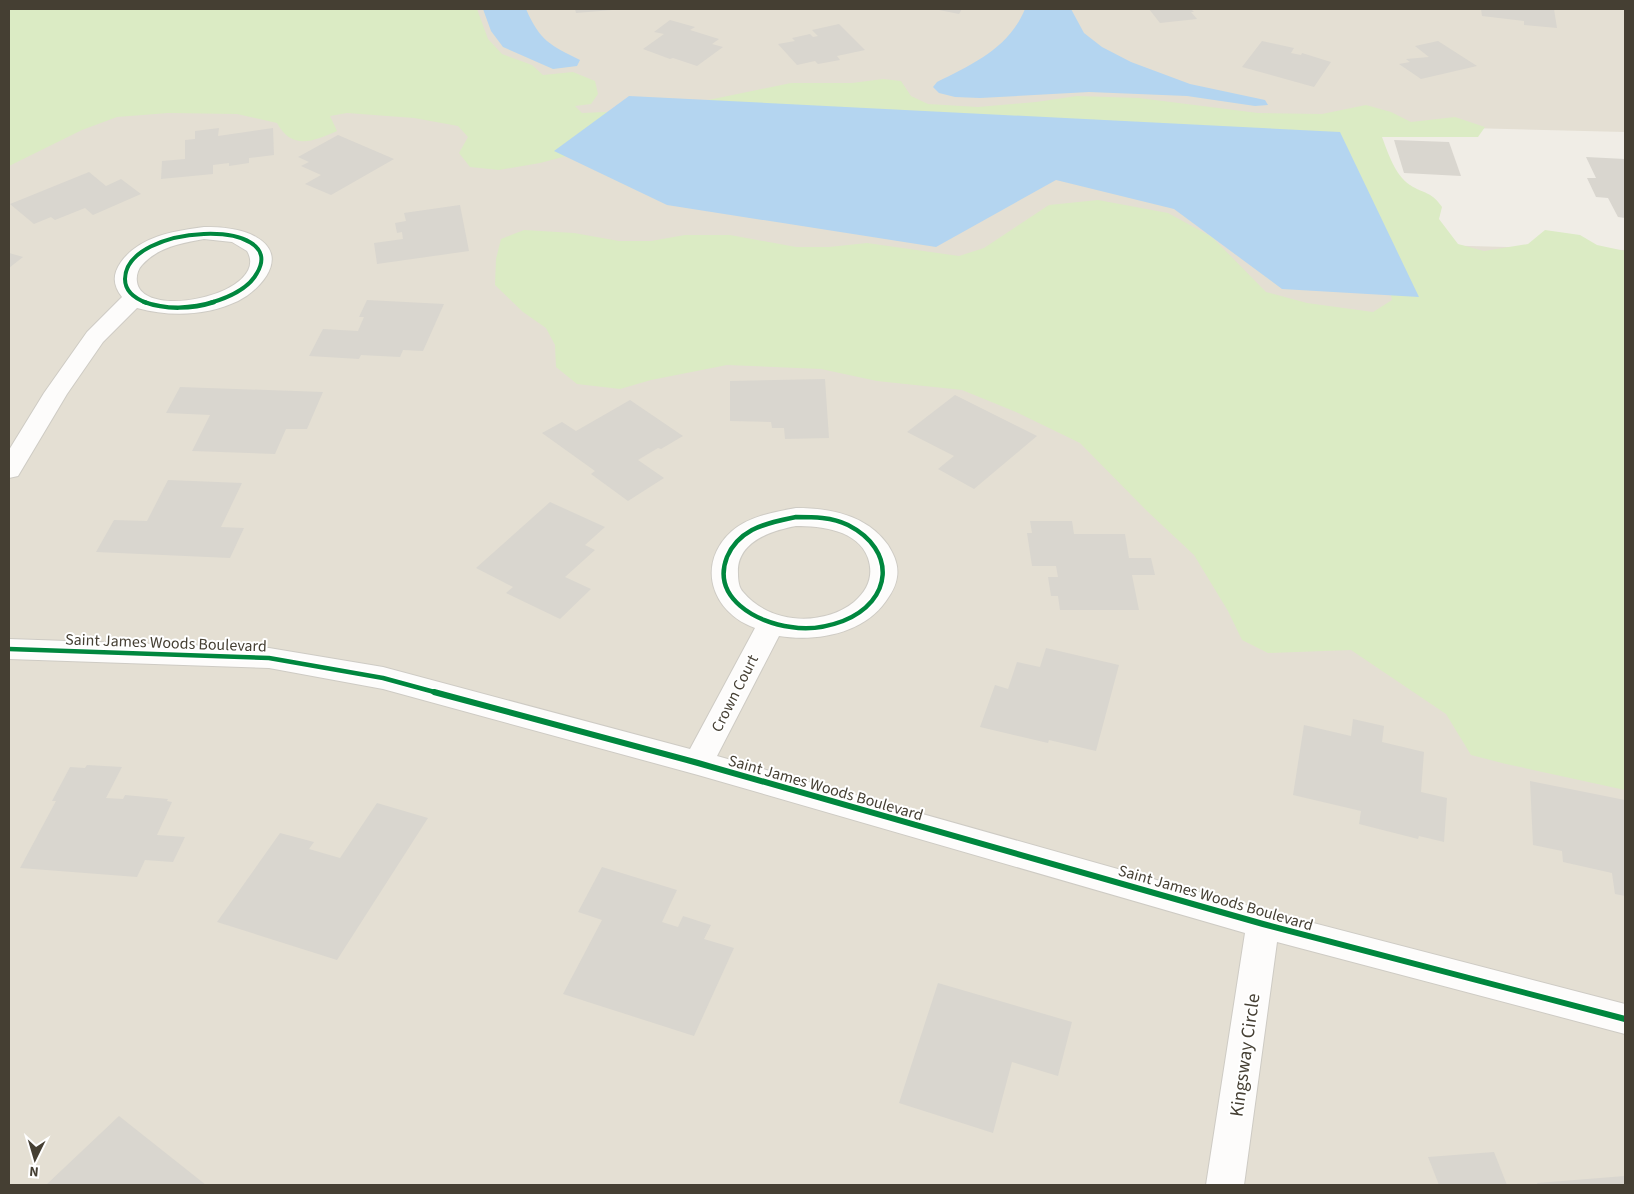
<svg xmlns="http://www.w3.org/2000/svg" width="1634" height="1194" viewBox="0 0 1634 1194" font-family="'Source Sans 3',sans-serif">
	<style>
		.residential { fill: #e4dfd3 }
		.green { fill: #dbebc4 }
		.water { fill: #b4d5f0 }
		.building { fill: #d9d6cf }
		.lines { fill: none; stroke-linecap: round; stroke-linejoin: round }
		.street-casing { stroke: #cecbc4; stroke-width: 2 }
		.street { fill: #fdfcfb; fill-rule: evenodd }
		.cycleway-far2-casing { stroke: #fff; stroke-width: 6 }
		.cycleway-far1-casing { stroke: #fff; stroke-width: 8 }
		.cycleway-casing { stroke: #fff; stroke-width: 9 }
		.cycleway-far2 { stroke: #00873e; stroke-width: 4 }
		.cycleway-far1 { stroke: #00873e; stroke-width: 4.5 }
		.cycleway { stroke: #00873e; stroke-width: 6 }
		.labels { text-anchor: middle; stroke-width: 4; stroke-linejoin: round; paint-order: stroke }
		.street-label { font-size: 16px; fill: #453f33; stroke: #fff }
		.near-street-label { font-size: 19px; fill: #453f33; stroke: #fff }
	</style>
	<rect width="100%" height="100%" fill="#f0ede6"/>
	<!-- residential -->
	<path class="residential" d="M9,9H1625V132L1355,125L1394,244L1625,250V1185H9Z"/>
	<!-- green -->
	<path class="green" d="M9,9H477L488,39L502,54L532,65L543,75L573,72L595,81L598,94L591,104L575,106L582,113L629,111L684,105L791,83H852L883,79L901,81L911,96L928,104L978,107L1036,102L1077,96L1139,98L1258,113L1322,114L1366,105L1391,112L1411,122L1455,117L1485,127L1478,137H1382C1388,153 1395,175 1410,185C1425,195 1430,190 1442,207L1439,219L1458,244L1484,251L1528,244L1545,230L1580,235L1597,245L1625,251V790L1506,764L1471,755L1446,714L1351,650L1268,653L1242,640L1228,611L1194,555L1147,511L1080,443L1016,412L962,390L877,381L821,369L727,365L651,380L620,389L577,384L556,367L555,345L546,328L523,312L495,285L496,259L501,239L524,230L574,233L619,241H651L685,235H730L796,247H829L867,243L959,256L984,248L1049,205L1098,200L1168,213L1212,237L1266,292L1307,303L1373,312L1392,300L1383,260L1348,192L585,151L540,163L499,170L470,167L459,153L468,137L458,126L414,118L347,113L330,116L337,131C314,141 292,151 277,123L237,114L168,113L117,117L82,130L9,166Z"/>
	<!-- water -->
	<g class="water">
		<path d="M483,9H526C540,41 550,45 580,60L577,66L553,69L503,47L491,31Z"/>
		<path d="M1025,9H1071L1084,33L1102,47L1131,62L1190,84L1265,100L1268,105L1255,106L1187,96L1089,92L980,98L955,97L939,93L933,87L937,82C973,64 1009,48 1025,9Z"/>
		<path d="M629,96L1340,132L1419,297L1282,289L1174,209L1056,180L936,247L667,205L554,151Z"/>
	</g>
	<!-- building -->
	<g class="building">
		<path d="M575,9H612V10L576,13Z"/>
		<path d="M934,9H962L959,14Z"/>
		<path d="M1149,9H1191L1194,12H1191L1197,19L1160,23Z"/>
		<path d="M1481,9H1554L1557,28L1524,25V21L1482,16Z"/>
		<path d="M670,20L695,27L690,30L719,39L712,44L723,47L697,66L673,58L670,59L643,49L664,34L654,32Z"/>
		<path d="M839,24L865,50L837,56L840,60L818,64L815,61L797,65L778,44L795,41L792,38L810,34L813,37L818,36L812,30Z"/>
		<path d="M1262,41L1294,48L1291,53L1301,55L1302,53L1331,62L1314,87L1242,67Z"/>
		<path d="M1438,41L1477,66L1421,79L1399,64L1410,62L1406,59L1429,57L1415,46Z"/>
		<path d="M219,128L218,136L273,128L274,155L249,158V163L229,166V163L213,165V174L161,179L162,161L185,159V140L195,139V131Z"/>
		<path d="M338,135L394,159L331,195L305,184L321,175L301,166L309,162L298,157Z"/>
		<path d="M1394,140L1449,142L1461,176L1404,173Z"/>
		<path d="M1586,157L1625,159V218L1618,217L1608,198L1596,197L1587,178H1596Z"/>
		<path d="M89,172L106,186L121,179L141,194L93,215L85,208L55,220L51,217L34,224L10,204Z"/>
		<path d="M460,205L469,251L377,264L374,243L403,239L402,232L397,233L395,223L406,221L404,213Z"/>
		<path d="M9,253L23,257L9,268Z"/>
		<path d="M367,300L444,304L423,351L403,350L400,357L361,355L359,359L309,356L323,329L358,331L364,317H359Z"/>
		<path d="M825,379L829,438L785,439L784,428H772L771,422L730,421V381Z"/>
		<path d="M180,387L323,392L307,429H286L275,454L192,451L210,415L166,413Z"/>
		<path d="M955,395L1037,436L974,489L938,469L954,456L907,432Z"/>
		<path d="M630,400L683,436L661,449L658,448L638,460L664,478L628,501L591,474L595,471L542,433L562,422L576,431Z"/>
		<path d="M168,480L242,483L221,527L244,528L230,558L96,552L114,520L147,521Z"/>
		<path d="M550,502L605,527L585,545L595,550L565,577L591,589L560,619L506,593L513,587L476,568Z"/>
		<path d="M1030,521H1072L1074,534H1125L1129,558H1151L1155,575H1132L1139,610H1060L1058,596H1051L1048,577H1058L1056,566H1032L1027,533H1032Z"/>
		<path d="M1046,648L1119,665L1096,751L1049,740L1048,743L980,727L995,685L1008,689L1017,662L1040,667Z"/>
		<path d="M1353,719L1384,726L1382,742L1424,752L1421,792L1447,798L1444,842L1419,836L1418,839L1359,824L1361,811L1293,795L1304,725L1351,736Z"/>
		<path d="M87,765L122,767L106,798L123,799L125,795L168,799L167,801L172,802L157,835L185,837L173,862L145,860L137,877L20,868L56,801H52L70,767L85,768Z"/>
		<path d="M1530,781L1625,800V896L1615,894L1612,873L1563,862L1562,851L1533,845Z"/>
		<path d="M377,803L428,818L337,960L217,922L280,833L314,842L309,849L340,858Z"/>
		<path d="M602,867L677,890L662,922L678,927L683,916L711,925L704,939L734,948L694,1036L563,994L602,920L578,912Z"/>
		<path d="M938,983L1072,1022L1058,1076L1012,1062L993,1133L899,1103Z"/>
		<path d="M119,1116L206,1185H46Z"/>
		<path d="M1494,1152L1507,1185H1439L1428,1157Z"/>
		<path d="M1625,1176V1185H1538L1537,1183Z"/>
	</g>
	<g class="lines">
		<defs>
			<g id="street">
				<path d="M204,227C221,227 241,228 256,237C290,256 262,289 238,301C206,316 170,317 137,308L103,342L67,394L18,476L9,478V450L44,393L87,332L122,297C113,285 112,275 121,262C140,236 174,231 204,227ZM204,239L232,242L247,251C272,293 143,322 137,282C136,276 138,269 142,265C158,247 182,243 204,239Z"/>
				<path d="M796,508C830,508 867,515 888,545C894,555 899,565 897,577C896,586 891,594 886,601C863,634 816,642 779,636L717,756L1263,910L1625,1004V1034L1277,942L1244,1185H1206L1245,933L698,775L383,689L269,668L9,659V639L269,648L383,667L690,749L755,628C712,613 695,564 732,531C749,516 775,512 796,508ZM796,526C821,526 858,530 868,558C874,576 868,590 854,602C823,627 769,624 743,592C739,588 738,580 738,574C736,542 770,531 796,526Z"/>
			</g>
		</defs>
		<!-- street casing -->
		<use href="#street" class="street-casing"/>
		<!-- street -->
		<use href="#street" class="street"/>
		<defs>
			<path id="cycleway-far2" d="M147,303C136,299 125,292 125,279C126,223 290,217 257,273C248,290 227,298 210,303"/>
			<g id="cycleway-far1">
				<path d="M144,302C166,310 192,309 214,302"/>
				<path d="M796,517C813,517 832,517 848,525C897,550 893,601 843,621C827,627 808,630 791,627C757,623 711,598 727,557C732,545 741,536 752,530C766,523 781,520 796,517Z"/>
				<path d="M9,649L269,658L383,678L438,693"/>
			</g>
			<path id="cycleway" d="M434,692L698,763L1263,924L1625,1019"/>
		</defs>
		<!-- cycleway-far2 casing -->
		<use href="#cycleway-far2" class="cycleway-far2-casing"/>
		<!-- cycleway-far1 casing -->
		<use href="#cycleway-far1" class="cycleway-far1-casing"/>
		<!-- cycleway casing -->
		<use href="#cycleway" class="cycleway-casing"/>
		<!-- cycleway-far2 -->
		<use href="#cycleway-far2" class="cycleway-far2"/>
		<!-- cycleway-far1 -->
		<use href="#cycleway-far1" class="cycleway-far1"/>
		<!-- cycleway -->
		<use href="#cycleway" class="cycleway"/>
	</g>
	<g class="labels">
		<!-- street labels -->
		<g class="street-label">
			<text transform="translate(166 642) rotate(2)" y="6">Saint James Woods Boulevard</text>
			<text transform="translate(734 693) rotate(-63)" y="6">Crown Court</text>
			<text transform="translate(826 787) rotate(16)" y="6">Saint James Woods Boulevard</text>
			<text transform="translate(1216 897) rotate(16)" y="6">Saint James Woods Boulevard</text>
		</g>
		<!-- near-street labels -->
		<g class="near-street-label">
			<text transform="translate(1244 1055) rotate(-82)" y="7">Kingsway Circle</text>
		</g>
	</g>
	<!-- border -->
	<rect width="1634" height="1194" fill="none" stroke="#453f33" stroke-width="20"/>
	<!-- north arrow -->
	<g transform="translate(35 1159) rotate(185)" stroke="#ffffff" stroke-width="4" paint-order="stroke">
	<path d="M0-4L9 19L0 12L-9 19Z" fill="#453f33"/>
	<text y="-8" font-size="14" font-weight="bold" text-anchor="middle" fill="#453f33">N</text>
	</g>
</svg>
